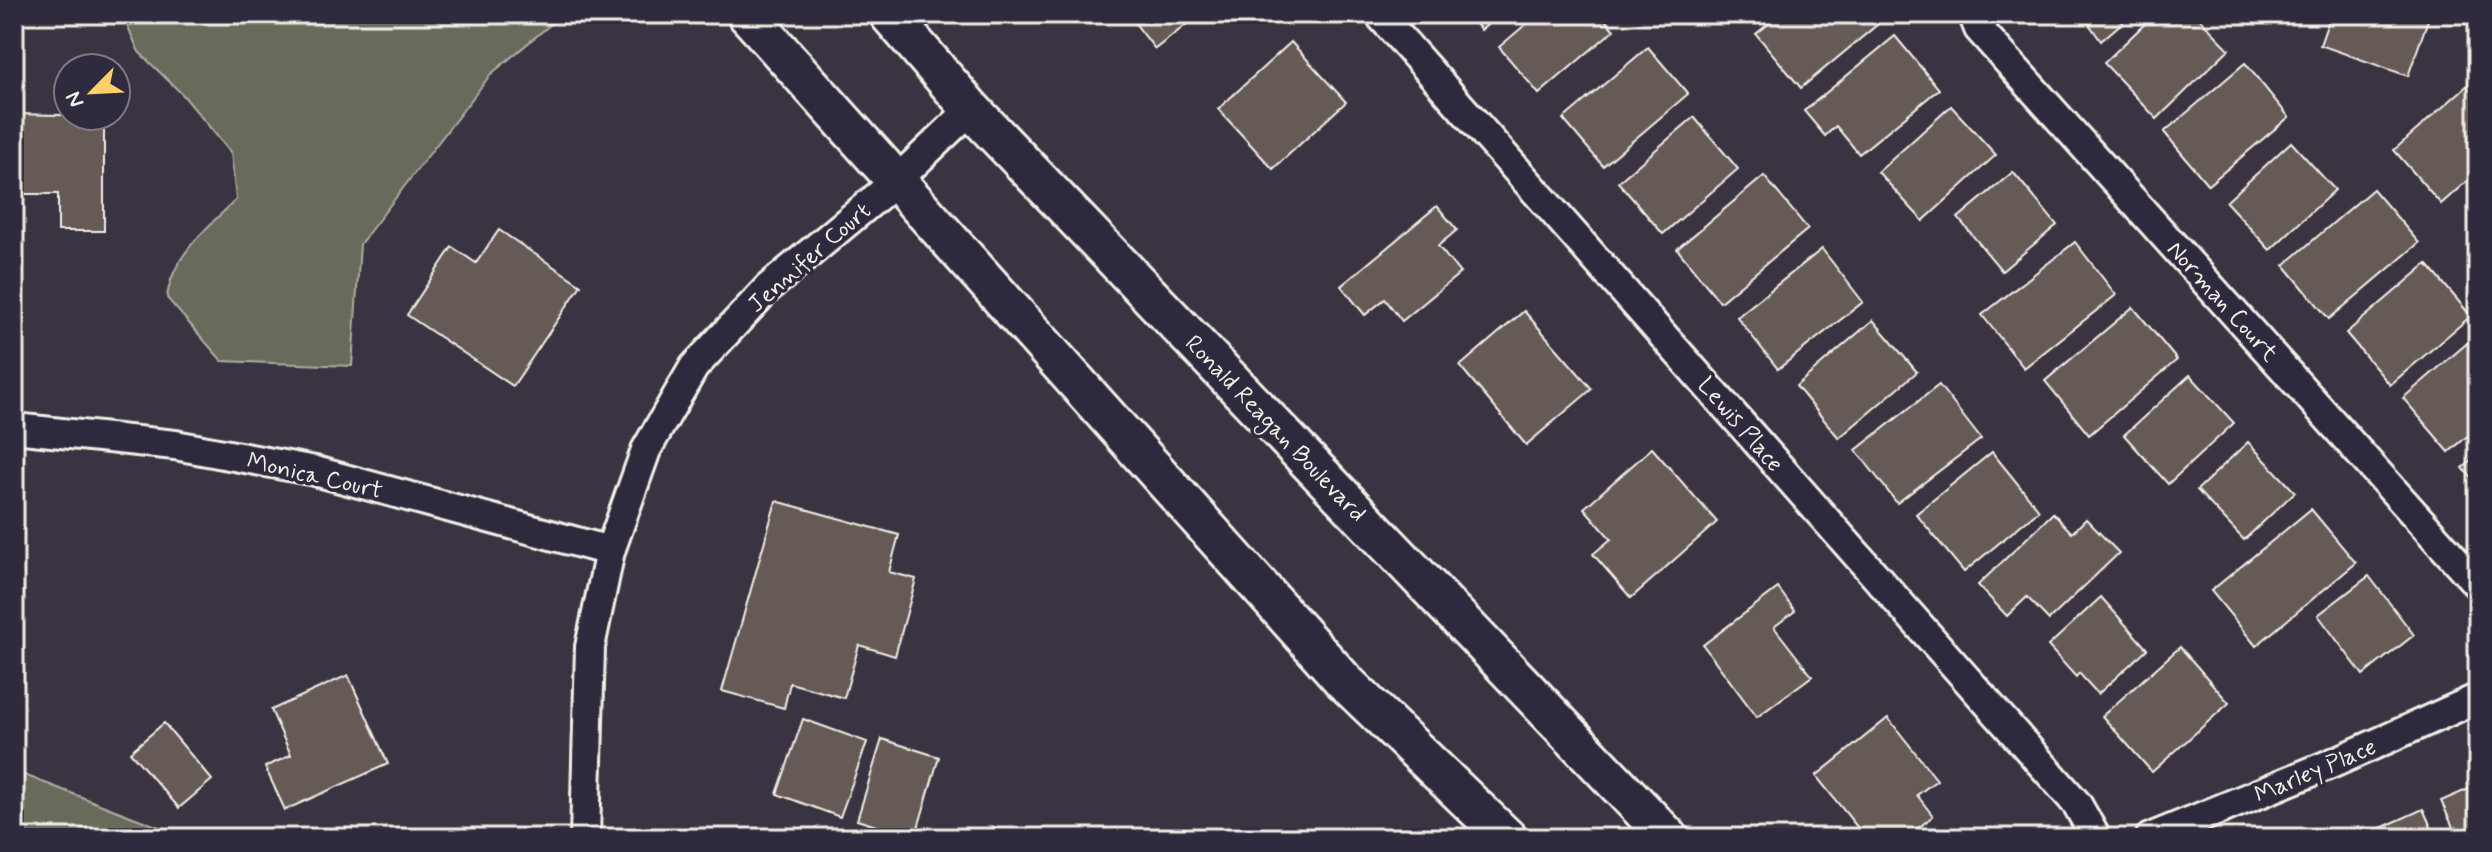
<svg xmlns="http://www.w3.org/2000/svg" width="2492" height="852" viewBox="0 0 2492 852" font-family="Mynerve,sans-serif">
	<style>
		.green { fill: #686a5b; stroke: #aeaea2; stroke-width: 2 }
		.building { fill: #665a56; stroke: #f4f1e8; stroke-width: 2 }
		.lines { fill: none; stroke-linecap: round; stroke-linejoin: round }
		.minor-casing { stroke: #f4f1e8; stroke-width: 34 }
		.secondary-casing { stroke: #f4f1e8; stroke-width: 44 }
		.minor { stroke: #2f2a3d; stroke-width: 28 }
		.secondary { stroke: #2f2a3d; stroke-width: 38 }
		.labels { text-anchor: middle; stroke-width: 7; stroke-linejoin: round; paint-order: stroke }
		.street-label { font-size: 24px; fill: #f4f1e8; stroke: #2f2a3d }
	</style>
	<rect width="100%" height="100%" fill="#3a3442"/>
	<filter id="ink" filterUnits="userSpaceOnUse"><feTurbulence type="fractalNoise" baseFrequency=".0125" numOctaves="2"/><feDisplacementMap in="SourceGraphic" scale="16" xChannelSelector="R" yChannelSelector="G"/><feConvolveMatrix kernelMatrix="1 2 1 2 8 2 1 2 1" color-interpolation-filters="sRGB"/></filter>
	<g filter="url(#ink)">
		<!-- green -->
		<g class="green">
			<path d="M122,14H563L491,74L360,244L352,366L222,361L167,298C171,257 208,226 236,200L231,153L183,95L139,52Z"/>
			<path d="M14,771L164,829L175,838H14Z"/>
		</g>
		<!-- building -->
		<g class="building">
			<path d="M1128,14H1200L1155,49Z"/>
			<path d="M1468,14H1501L1481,30Z"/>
			<path d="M1538,14H1600L1614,30L1539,94L1499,47Z"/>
			<path d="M1781,14H1870L1878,24L1801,88L1756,34Z"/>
			<path d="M2082,14H2132L2101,41Z"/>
			<path d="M2155,14H2195L2229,49L2157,119L2104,63Z"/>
			<path d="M2331,14H2430L2408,76L2320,45Z"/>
			<path d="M1895,36L1939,89L1859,154L1836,126L1825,136L1804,111Z"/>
			<path d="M1291,42L1346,102L1273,169L1218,109Z"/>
			<path d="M1648,47L1688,94L1603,166L1563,119Z"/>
			<path d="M2245,63L2289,117L2208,185L2164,132Z"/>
			<path d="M2478,76V171L2441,204L2394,150Z"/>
			<path d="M1951,106L1996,155L1923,221L1878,172Z"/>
			<path d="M14,114L104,116V231H58V194H14Z"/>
			<path d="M1694,117L1738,169L1663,234L1618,182Z"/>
			<path d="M2291,142L2335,190L2270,250L2226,202Z"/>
			<path d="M2013,172L2057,225L2002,271L1958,218Z"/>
			<path d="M1764,176L1808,229L1720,302L1677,249Z"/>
			<path d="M2373,189L2419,243L2329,319L2284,265Z"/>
			<path d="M1437,206L1457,230L1438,246L1460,273L1402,321L1385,299L1365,315L1341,286Z"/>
			<path d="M499,230L581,285L513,386L407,315L452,247L476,263Z"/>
			<path d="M2075,242L2116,295L2024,368L1982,315Z"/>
			<path d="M1822,249L1863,302L1778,369L1737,317Z"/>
			<path d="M2427,264L2471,316L2390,385L2346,333Z"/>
			<path d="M2133,307L2177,360L2089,435L2045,381Z"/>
			<path d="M1524,311L1592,389L1526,445L1460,366Z"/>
			<path d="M1873,320L1917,372L1839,438L1796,386Z"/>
			<path d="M2478,334V427L2449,452L2403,398Z"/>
			<path d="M2190,375L2234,423L2168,484L2124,435Z"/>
			<path d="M1939,385L1981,439L1897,503L1856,450Z"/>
			<path d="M2248,442L2295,492L2244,540L2197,490Z"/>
			<path d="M1652,448L1717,522L1631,598L1593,554L1611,539L1584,508Z"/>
			<path d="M1992,452L2039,510L1964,572L1916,514Z"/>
			<path d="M2478,456V486L2463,468Z"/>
			<path d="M776,501L899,535L889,572L916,579L895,656L859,645L844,698L790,683L784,708L722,691Z"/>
			<path d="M2311,509L2356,563L2256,646L2211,591Z"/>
			<path d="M2053,513L2072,533L2086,519L2119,553L2049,620L2027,597L2007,616L1978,585Z"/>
			<path d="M2369,576L2414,635L2363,675L2318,615Z"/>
			<path d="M1778,588L1795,611L1774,627L1812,676L1757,717L1703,645Z"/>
			<path d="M2101,597L2147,649L2098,694L2079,673L2076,677L2048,646Z"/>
			<path d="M2180,647L2229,703L2152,772L2102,716Z"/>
			<path d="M348,675L388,764L285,810L265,767L291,755L271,710Z"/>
			<path d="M1888,718L1937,780L1917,795L1933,816L1906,838H1866L1816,776Z"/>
			<path d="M803,719L867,742L840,817L777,794Z"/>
			<path d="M164,723L212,780L179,808L130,752Z"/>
			<path d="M882,739L939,757L915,838L857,820Z"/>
			<path d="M2478,785V838H2458L2441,801Z"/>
			<path d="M2423,809L2436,838H2361V837Z"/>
		</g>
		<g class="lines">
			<defs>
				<g id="minor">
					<path d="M1379,14L2077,804L2096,838"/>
					<path d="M1973,14L1979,29L2478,585"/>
					<path d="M14,428L175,445L315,471L610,551"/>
					<path d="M585,838L590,647L610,551L646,450L694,367L768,288L895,182L971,109"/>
					<path d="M2150,838L2333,763L2478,698"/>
				</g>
				<g id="secondary">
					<path d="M747,14L1344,681L1507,838"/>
					<path d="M889,14L971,109L1669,838"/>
				</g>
			</defs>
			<!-- minor casing -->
			<use href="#minor" class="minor-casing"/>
			<!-- secondary casing -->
			<use href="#secondary" class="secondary-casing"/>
			<!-- minor -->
			<use href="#minor" class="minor"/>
			<!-- secondary -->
			<use href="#secondary" class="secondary"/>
		</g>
	</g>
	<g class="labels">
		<!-- street labels -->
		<g class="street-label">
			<text transform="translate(809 257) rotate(-41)" y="8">Jennifer Court</text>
			<text transform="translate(2223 301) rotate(48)" y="8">Norman Court</text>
			<text transform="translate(1741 424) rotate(49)" y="8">Lewis Place</text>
			<text transform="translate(1276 428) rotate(46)" y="8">Ronald Reagan Boulevard</text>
			<text transform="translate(315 475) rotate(13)" y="8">Monica Court</text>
			<text transform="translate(2315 770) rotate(-23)" y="8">Marley Place</text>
		</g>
	</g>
	<!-- margin -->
	<rect width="2492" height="852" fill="none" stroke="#2f2a3d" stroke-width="48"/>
	<rect x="24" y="24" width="2444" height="804" fill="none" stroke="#f4f1e8" stroke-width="3" filter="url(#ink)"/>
	<!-- north arrow -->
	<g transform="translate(92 92) rotate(246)"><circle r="38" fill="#2f2a3d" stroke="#7e7a81" stroke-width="2"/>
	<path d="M0-6L14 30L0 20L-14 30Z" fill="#ffd166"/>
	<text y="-12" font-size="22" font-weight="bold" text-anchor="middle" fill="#f4f1e8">N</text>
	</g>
</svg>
